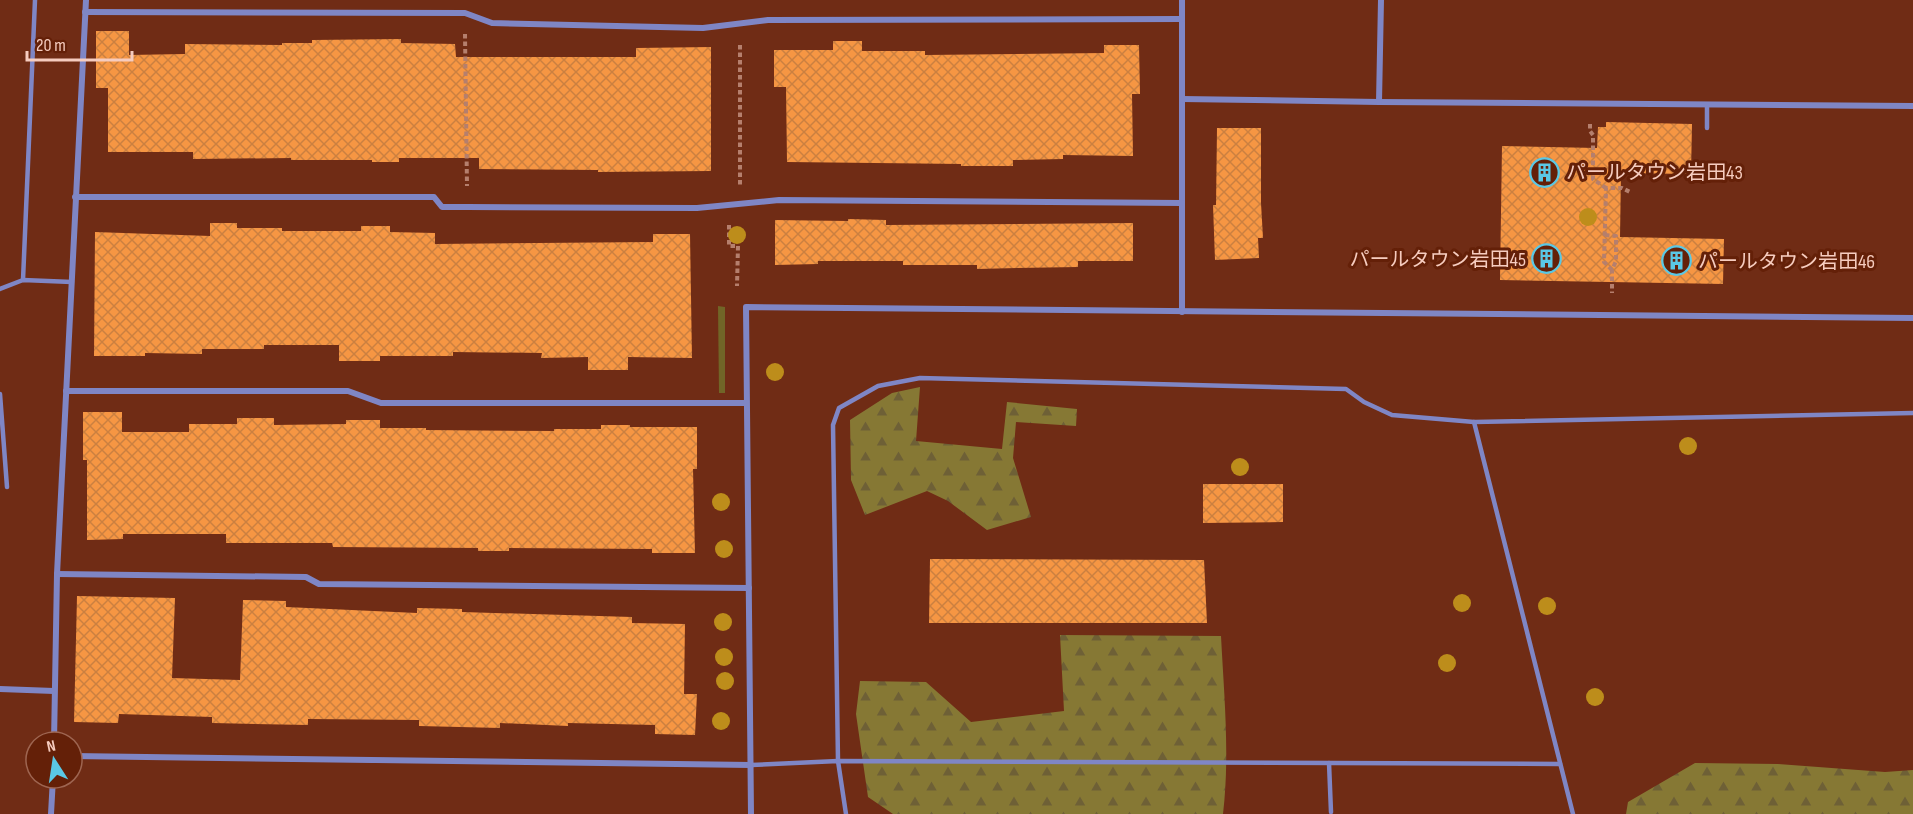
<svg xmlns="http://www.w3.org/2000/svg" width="1913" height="814" viewBox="0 0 1913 814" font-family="'Sofia Sans Condensed','Noto Sans JP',sans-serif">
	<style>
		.grass { fill: #716527 }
		.forest { fill: url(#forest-firs) }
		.building { fill: url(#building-cross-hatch) }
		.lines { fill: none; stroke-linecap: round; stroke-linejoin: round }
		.path { stroke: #b57f6d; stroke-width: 4; stroke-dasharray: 4.5 3; stroke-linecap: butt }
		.lane { stroke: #7f86c5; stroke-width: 4.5 }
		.street { stroke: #7f86c5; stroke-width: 6 }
		.tree { fill: #bd8d1b }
		.labels { text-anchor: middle; stroke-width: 6; stroke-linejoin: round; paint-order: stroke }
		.poi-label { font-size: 20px; fill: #f6ccbf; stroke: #642008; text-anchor: start }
	</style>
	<defs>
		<pattern id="forest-firs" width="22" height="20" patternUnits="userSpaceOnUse" patternTransform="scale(1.5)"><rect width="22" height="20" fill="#867834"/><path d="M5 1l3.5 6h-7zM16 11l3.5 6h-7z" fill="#6e6036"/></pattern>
		<pattern id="building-cross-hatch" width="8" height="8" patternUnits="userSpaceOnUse" patternTransform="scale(1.5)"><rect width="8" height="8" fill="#f69643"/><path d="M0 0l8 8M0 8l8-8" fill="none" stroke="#cb8040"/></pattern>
	</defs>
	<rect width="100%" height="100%" fill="#702c15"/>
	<!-- grass -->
	<path class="grass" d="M718,306L725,307V393H719Z"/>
	<!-- forest -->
	<g class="forest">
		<path d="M920,387L916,441L1002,449L1007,402L1077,409L1076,426L1016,422L1013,458L1031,517L987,530L948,501L927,491L865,515L851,480L850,420L892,393Z"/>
		<path d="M1060,635L1221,636C1224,695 1230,755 1223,814H893L868,797L856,714L860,681L926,682L971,722L1064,711Z"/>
		<path d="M1695,763L1778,764L1885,772L1913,770V814H1626L1628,802Z"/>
	</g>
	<!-- building -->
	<g class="building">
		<path d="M96,31H129V55L185,54V44L282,45V43H312V40L401,39V43L455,44L456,57H636V48L711,47V171L598,172V170L479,169V158H399V162H372V160H291V158L193,159V152H108V88H96Z"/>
		<path d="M833,41H862V51H925V55L1104,53V45H1139L1140,94H1132L1133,156L1063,155V159L1013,160V166H961V164L787,162L786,87H774V50H833Z"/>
		<path d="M1606,122L1692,124L1691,174L1621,173L1620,237L1724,239L1723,284L1500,280L1502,146L1597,148L1598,127H1606Z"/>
		<path d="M1217,128H1261V203L1263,238H1258L1259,258L1215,260L1213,205H1216Z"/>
		<path d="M848,219L886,220V225L1133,223V261H1078V267L1017,268L977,269V265H903V261H818V264L775,265V220L848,221Z"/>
		<path d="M210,223H237V228H282V231H361V226H390V232L435,233V244L653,242V234H690L692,358L628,357V370H588V357L541,358L542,353L453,352V356H380V361H339V345H264V349H202V354L145,353V356H94L95,232L210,236Z"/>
		<path d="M83,412H122V432H189V424H237V418H274V425L346,424V420H380V428H426V430L554,431V429H601V425H630V427H697V469H693L695,553H652V549L509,548V551H478V548L333,547L332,543H226V534H123V539L87,540V460H83Z"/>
		<path d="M1203,484H1283V522L1203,523Z"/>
		<path d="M930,559L1204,560L1207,623H929Z"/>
		<path d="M77,596L175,598L172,678L240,680L243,600L286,601V607L417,613V608L462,609V612L632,617V623L685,624L684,694H697L695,735L655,734V725L568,723V726L500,723V728L419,726V720L308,719V725L212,723V717L119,714L118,723L74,722Z"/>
	</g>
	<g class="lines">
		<!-- path -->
		<g class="path">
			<path d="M465,34L467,186"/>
			<path d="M740,45V185"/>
			<path d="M1590,124V131L1593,135V179L1606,188"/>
			<path d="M729,225V246H738L737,286"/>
			<path d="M1605,235L1616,236V261L1612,270V293"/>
			<path d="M1612,270L1604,262L1606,188H1622L1630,192"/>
		</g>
		<!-- lane -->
		<g class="lane">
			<path d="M1707,105V128"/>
			<path d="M23,280L35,0"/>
			<path d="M0,289L23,280L72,282"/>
			<path d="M0,394L7,487"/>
			<path d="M1474,422L1573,814"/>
			<path d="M1329,763L1331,812"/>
			<path d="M751,765L838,761L1560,764"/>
			<path d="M846,814L838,761L833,425L839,408L878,386L920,378L1346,389L1364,402L1392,415L1474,422L1913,413"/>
		</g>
		<!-- street -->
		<g class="street">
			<path d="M1182,0V312"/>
			<path d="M85,12L465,13L492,23L703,28L768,20L1182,19"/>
			<path d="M1182,99L1379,102L1913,106"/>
			<path d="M1379,102L1381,0"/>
			<path d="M75,197H434L442,207H467L697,208L779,200L1182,203"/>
			<path d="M66,391H348L381,403H746"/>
			<path d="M57,574L306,577L319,584L749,588"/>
			<path d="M0,689L54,691"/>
			<path d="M54,742L57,574L86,0"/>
			<path d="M72,756L751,765"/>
			<path d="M51,814L53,778"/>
			<path d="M751,814L746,307L1913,318"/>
		</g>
	</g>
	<!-- trees -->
	<g class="tree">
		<circle cx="1588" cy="217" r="9"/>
		<circle cx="737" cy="235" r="9"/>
		<circle cx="775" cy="372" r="9"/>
		<circle cx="1688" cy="446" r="9"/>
		<circle cx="1240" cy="467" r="9"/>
		<circle cx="721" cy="502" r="9"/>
		<circle cx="724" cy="549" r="9"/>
		<circle cx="1462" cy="603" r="9"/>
		<circle cx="1547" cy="606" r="9"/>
		<circle cx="723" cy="622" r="9"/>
		<circle cx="724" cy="657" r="9"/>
		<circle cx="1447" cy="663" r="9"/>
		<circle cx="725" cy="681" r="9"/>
		<circle cx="1595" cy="697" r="9"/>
		<circle cx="721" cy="721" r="9"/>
	</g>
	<!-- icons -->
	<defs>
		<symbol id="building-ring" viewBox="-11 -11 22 22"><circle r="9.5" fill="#642008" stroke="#5ac8e5" stroke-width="1.5"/><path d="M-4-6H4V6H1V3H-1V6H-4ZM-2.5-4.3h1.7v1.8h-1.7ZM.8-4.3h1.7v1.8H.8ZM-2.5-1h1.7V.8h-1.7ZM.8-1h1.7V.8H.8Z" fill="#5ac8e5"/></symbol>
	</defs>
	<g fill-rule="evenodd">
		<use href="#building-ring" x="1528" y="156" width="33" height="33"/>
		<use href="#building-ring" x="1530" y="242" width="33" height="33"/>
		<use href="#building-ring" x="1660" y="244" width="33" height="33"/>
	</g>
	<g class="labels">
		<!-- poi labels -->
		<g class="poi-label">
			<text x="1566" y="179">パールタウン岩田43</text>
			<text x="1526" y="266" text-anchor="end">パールタウン岩田45</text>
			<text x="1698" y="268">パールタウン岩田46</text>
		</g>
	</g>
	<!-- north arrow -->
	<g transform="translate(54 760) rotate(348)"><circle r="28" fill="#642008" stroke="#9e6551" stroke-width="1.5"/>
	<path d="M0-4.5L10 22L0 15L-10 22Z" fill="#5ac8e5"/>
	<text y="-9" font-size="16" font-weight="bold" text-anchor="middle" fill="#f6ccbf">N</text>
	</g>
	<!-- scale -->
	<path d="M27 51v9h105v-9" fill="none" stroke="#f6ccbf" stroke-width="3"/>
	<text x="36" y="51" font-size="18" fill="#f6ccbf" stroke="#642008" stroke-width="4.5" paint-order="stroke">20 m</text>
</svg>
